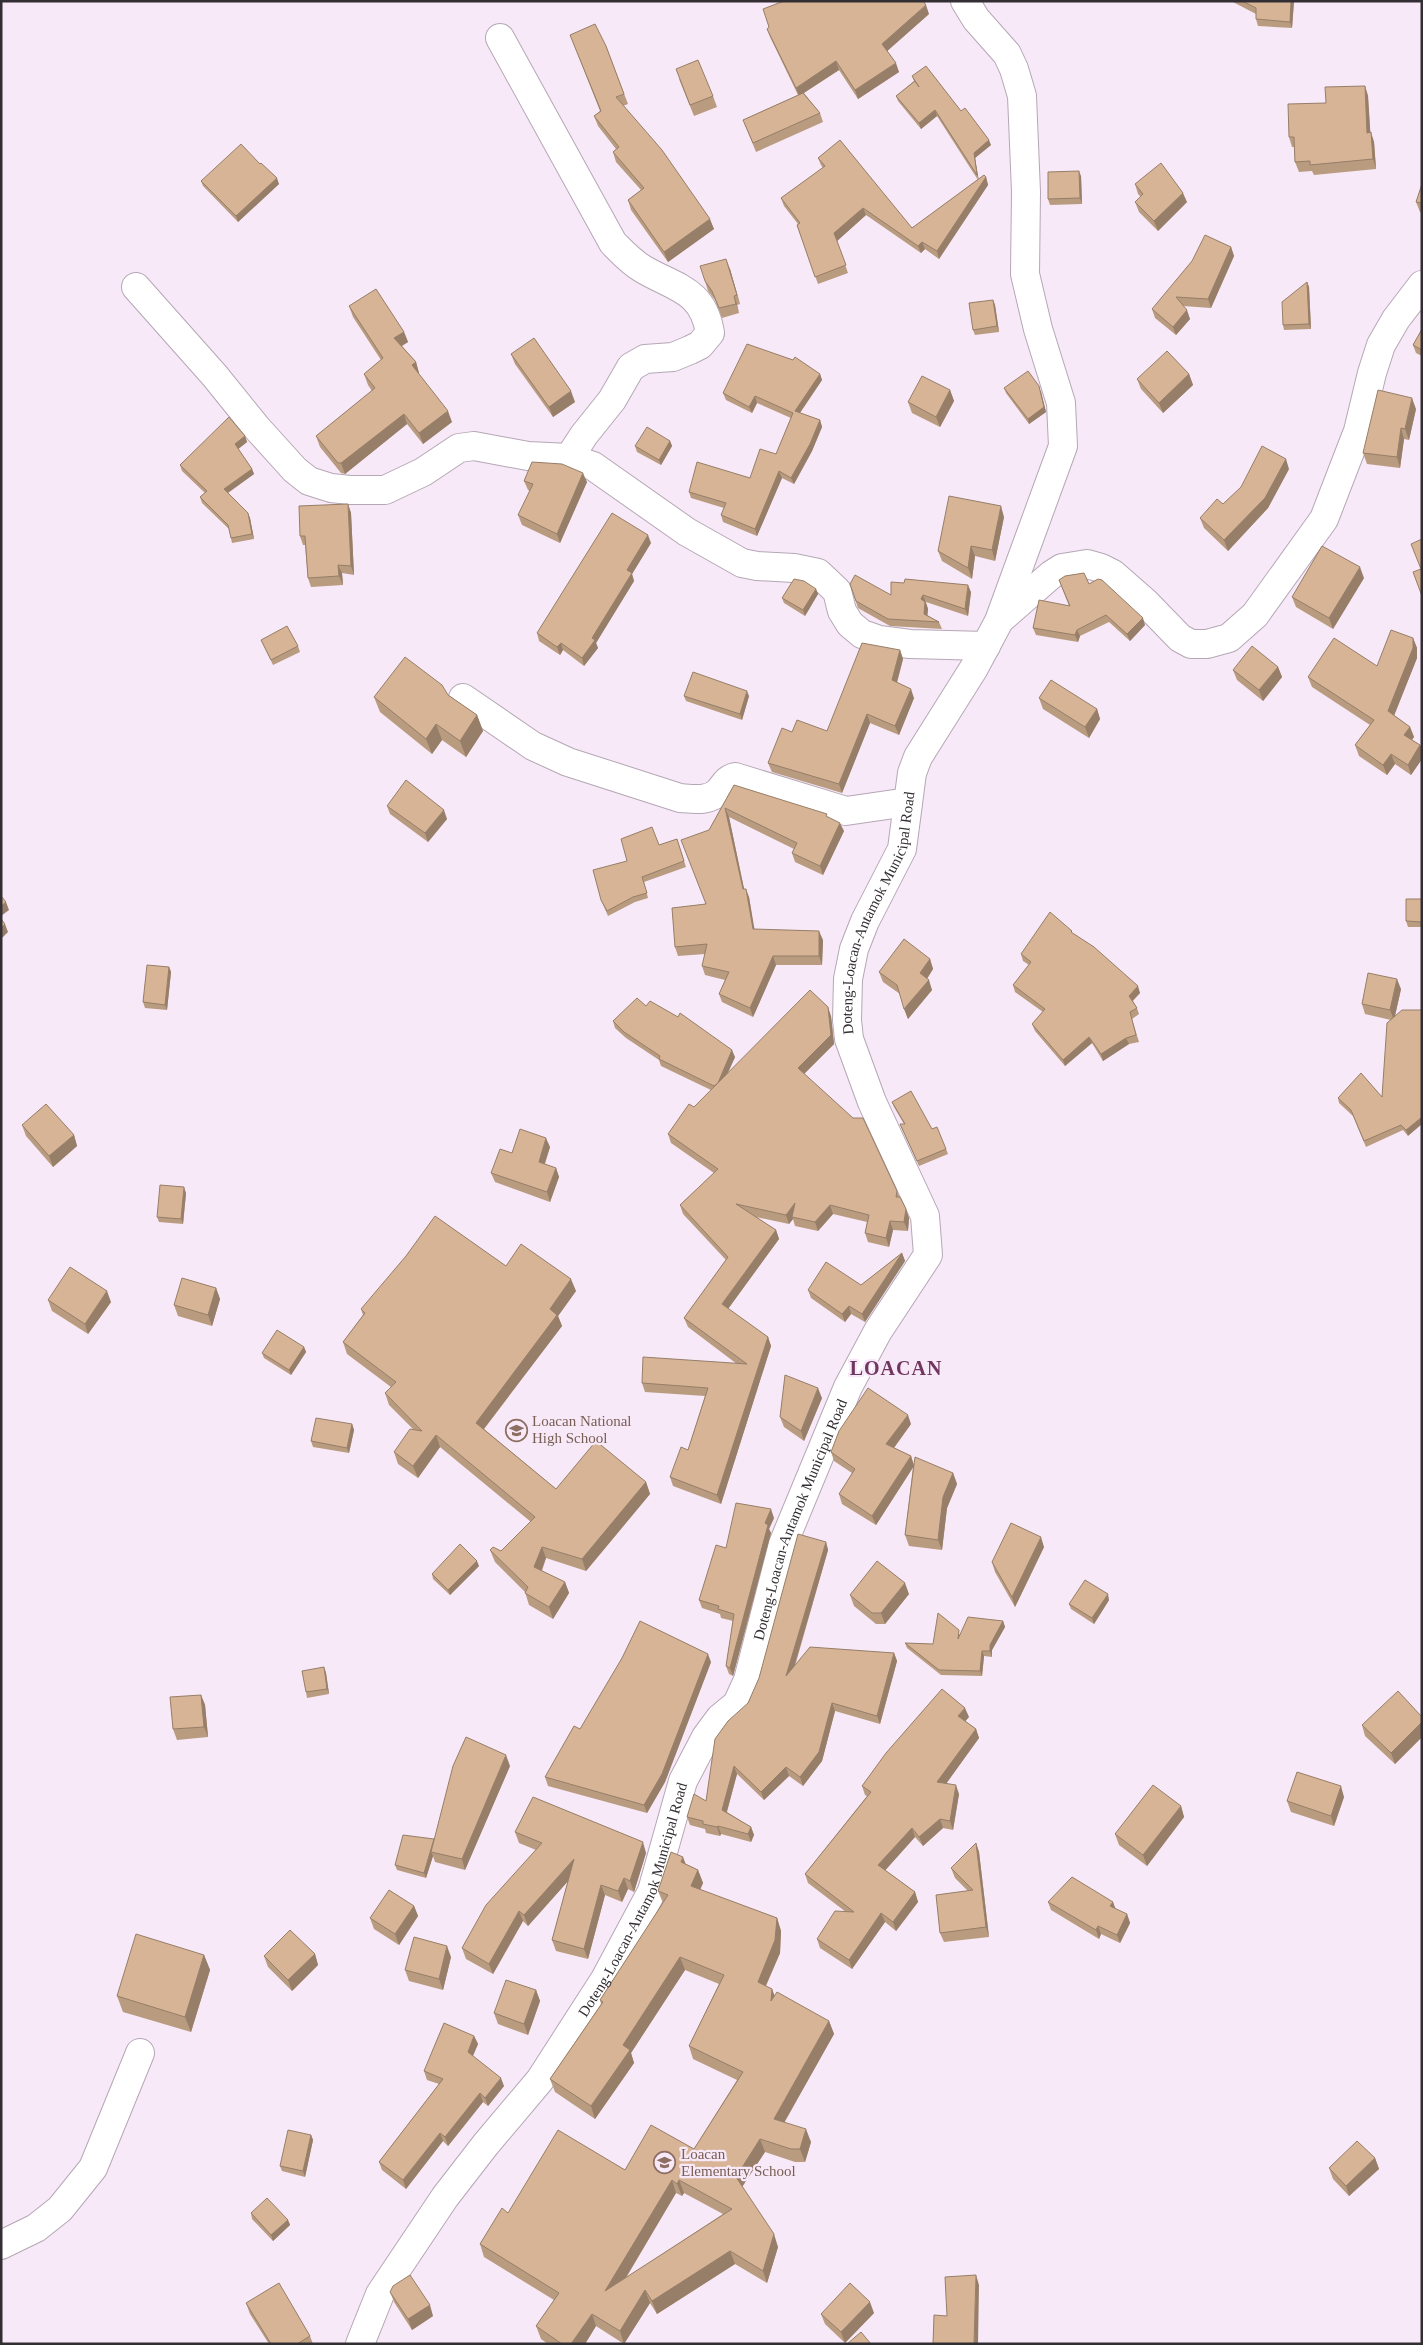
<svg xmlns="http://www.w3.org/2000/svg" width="1423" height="2345" viewBox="0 0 1423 2345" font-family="'Times New Roman',serif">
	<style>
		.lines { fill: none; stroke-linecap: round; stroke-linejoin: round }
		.minor-casing { stroke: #b5a7b5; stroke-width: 30 }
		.minor { stroke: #fff; stroke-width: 28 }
		.wall { fill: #b99b80; fill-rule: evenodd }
		.shaded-wall { fill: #967e68 }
		.building { fill: #d7b495; stroke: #967e68; fill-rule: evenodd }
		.labels { text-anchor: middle; stroke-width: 4.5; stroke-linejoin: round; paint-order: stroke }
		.street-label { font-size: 15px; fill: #332e33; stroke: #f8e9f8 }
		.education-label { font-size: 15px; fill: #785e54; stroke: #f8e9f8; text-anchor: start }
		.district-label { font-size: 20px; font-weight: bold; letter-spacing: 1px; fill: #713660; stroke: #f8e9f8 }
	</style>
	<rect width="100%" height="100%" fill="#f8e9f8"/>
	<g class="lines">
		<defs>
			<g id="minor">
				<path d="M500,38L613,243C622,252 631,262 643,269C675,288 703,289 710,333L700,345L690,350L673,357L645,359L631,367L612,400L584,435L569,458"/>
				<path d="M136,287L215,376L257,428L295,470L309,481L331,488L350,490H385L423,472L459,448L474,446L528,456L569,458L593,466L687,532L742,563L757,566L794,568L818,573L837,591L842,611L850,624L862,634L879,640L910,644L986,646"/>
				<path d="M1003,617L1051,575L1062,568L1087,564L1101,568L1113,574L1145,602L1180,638L1191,644H1207L1229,638L1255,615L1324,519L1358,431L1372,373L1381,345L1396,319L1422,285"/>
				<path d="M463,698L533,746L568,762L680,798C694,799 710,802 720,790C725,784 727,779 735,777L846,811L908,802"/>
				<path d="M1,2245L36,2228L60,2209L93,2168L140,2053"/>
				<path id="s1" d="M360,2344L380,2294L445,2197L486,2144L540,2080L605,1979L652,1891L683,1781L706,1737L720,1718L737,1704L748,1680L783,1544L848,1387L878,1331L928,1255L925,1216L872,1102L849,1039L847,1020L848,979L854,949L865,921L902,849L912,773L918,757L974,668L999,621L1063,446L1061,403L1038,329L1025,274L1026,192L1022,96L1014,69L1007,54L976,19L965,1"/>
			</g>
		</defs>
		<!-- minor casing -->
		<use href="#minor" class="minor-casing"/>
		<!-- minor -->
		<use href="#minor" class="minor"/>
	</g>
	<!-- wall -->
	<g class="wall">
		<path d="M1231,1H1294L1292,28L1258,26L1256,19V14Z"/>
		<path d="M929,14L887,51L899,72L858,99L839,70L804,93L820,113L823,122L756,152L743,120L798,95L770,37L767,29L769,27Z"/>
		<path d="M574,45L606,46L628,104L623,106L714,229L668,262L631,210L628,200L641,190L616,162L613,152L616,149L598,126L594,116L600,111Z"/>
		<path d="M912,76L961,111L991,145L975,158L978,179L986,177L988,185L939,259L925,249L921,253L866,215L837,241L848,273L818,284L797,225L798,224L784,206L781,198L823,168L821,165L818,158L912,228L978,180L937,116L921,129L898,101L896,96L914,81Z"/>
		<path d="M679,79L713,96L717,107L694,116Z"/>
		<path d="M1365,86L1368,96L1370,132L1374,142L1376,169L1314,175L1312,171L1299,172L1295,162L1294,147H1292L1289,137L1326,103Z"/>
		<path d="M260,164L279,184L238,222L203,186L201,181Z"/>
		<path d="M1081,176L1082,204L1050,205L1048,199Z"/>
		<path d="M1135,184L1187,202L1158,231L1139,212L1135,202L1141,197L1138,194Z"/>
		<path d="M1422,184V213L1420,212L1416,202Z"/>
		<path d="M1231,247L1234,256L1211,308L1183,306L1190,319L1176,335L1155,318L1152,309Z"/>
		<path d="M730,269L740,304L737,305L739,313L722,318L715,300L708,291L705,281Z"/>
		<path d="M1307,282L1309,287L1311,329L1284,330L1283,325Z"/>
		<path d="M993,300L995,305L999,332L975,335L973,330Z"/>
		<path d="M349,306L404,332L408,342L402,346L416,362L419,373L418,374L452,422L423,444L407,424L345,474L341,473L320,447L316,436L372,391L368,385L364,374L381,360L353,317Z"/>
		<path d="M1422,329V356L1416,353L1413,345Z"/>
		<path d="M511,354L575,402L553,417L515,364Z"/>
		<path d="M820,374L822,380L800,413L820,420L822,427L812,451L794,484L782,478L757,536L723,522L721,515L724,508L691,498L689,492L750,478L776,454L791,418L757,403L752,413L726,400L723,393Z"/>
		<path d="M1189,374L1193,385L1163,413L1141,389L1137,379Z"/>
		<path d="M1004,388L1041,391L1046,412L1029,424L1006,393Z"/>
		<path d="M950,390L954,401L940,427L912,413L908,402Z"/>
		<path d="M1416,409L1409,440L1404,439L1400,468L1367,464L1363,453Z"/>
		<path d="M245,436L247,442L238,449L252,469L254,474L228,493L250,518L254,539L232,543L229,529L202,503L200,497L205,493L182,471L180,465Z"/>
		<path d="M670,441L672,446L661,465L637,452L635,446Z"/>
		<path d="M1289,469L1268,508L1228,551L1204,528L1200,518Z"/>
		<path d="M524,481L587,482L560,543L522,525L518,515L530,491L528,490Z"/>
		<path d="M348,504L351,513L354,575L342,573L343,585L311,587L308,578L305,545H303L300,536Z"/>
		<path d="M1004,517L995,561L975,556L972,579L942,561L938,551Z"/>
		<path d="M651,543L632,574L634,581L596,643L598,648L584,666L563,650L560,655L539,641L537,633Z"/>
		<path d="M1364,578L1333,629L1296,607L1292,597Z"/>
		<path d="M1059,580L1089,584L1145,625L1130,641L1109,622L1080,636L1078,642L1036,635L1033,628L1069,606Z"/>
		<path d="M850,584L891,595L971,592L968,616L926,602L928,609L927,615L939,622L942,629L890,626L858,608Z"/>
		<path d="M816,589L818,594L805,616L784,603L782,598Z"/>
		<path d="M1413,638L1417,648V658L1394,715L1410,727L1414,737L1412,740L1420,745L1422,749V759L1411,775L1395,764L1387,775L1359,756L1355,745L1370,725L1312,687L1308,677L1377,666Z"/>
		<path d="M261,640L298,646L300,652L273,665Z"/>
		<path d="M900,650L903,659L897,683L914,698L899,735L870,723L842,793L772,772L768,763L792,732L827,731Z"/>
		<path d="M1278,667L1282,677L1263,701L1237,680L1233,670Z"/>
		<path d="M448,695L477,715L483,731L466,757L442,740L432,754L380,712L374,697Z"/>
		<path d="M684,696H749L742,720L686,701Z"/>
		<path d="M1039,698L1097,709L1100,719L1089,738L1043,709Z"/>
		<path d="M734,785L828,817L844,831L823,875L795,862L792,853L794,849L729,817L744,889L749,897L754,929L823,940L822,965H776L753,1017L722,1002L719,994L725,980L705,975L702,966L705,954L678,956L675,947L705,904L709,830Z"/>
		<path d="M387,806L447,819L428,842L390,814Z"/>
		<path d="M677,839L686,867L644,882L648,898L635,902L608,916L601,900L627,861L659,845Z"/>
		<path d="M1422,899V927H1408L1406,921Z"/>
		<path d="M1073,934L1140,993L1133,1001L1137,1008L1139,1014L1132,1019L1139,1042L1129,1044L1103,1061L1092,1043L1065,1066L1035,1031L1032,1024L1043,1012L1015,992L1013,985L1029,965L1023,961L1021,954Z"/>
		<path d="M930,959L933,969L927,979L932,990L908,1019L900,994L883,982L879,972Z"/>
		<path d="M169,967L171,972L167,1010L145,1008L143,1002Z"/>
		<path d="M1401,989L1395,1016L1408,1136L1403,1130L1366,1147L1353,1116L1339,1103L1338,1098L1382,1097L1391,1020L1365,1014L1362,1004Z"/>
		<path d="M646,1006L735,1057L728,1073L831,1016L834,1044L804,1074L897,1191L909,1218L908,1231L893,1230L889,1247L868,1242L865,1233L867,1222L833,1214L818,1231L795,1226L793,1219L789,1224L756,1217L776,1230L779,1239L728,1309L768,1337L771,1346L721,1504L673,1486L670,1477L688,1450L705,1396L645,1392L642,1383L737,1364L688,1327L684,1318L726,1260L683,1214L680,1205L714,1173L671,1143L668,1134L711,1090L661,1066L659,1060L626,1038L615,1028L613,1021Z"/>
		<path d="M892,1102L932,1129L946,1149L948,1154L919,1166L900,1124H904L894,1107Z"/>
		<path d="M22,1125L74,1135L77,1146L53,1167L26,1136Z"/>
		<path d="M550,1147L545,1164L556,1168L559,1177L550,1202L495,1182L491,1173L512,1153Z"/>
		<path d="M186,1193L183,1224L159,1222L157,1217Z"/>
		<path d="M902,1253L905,1261L865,1322L851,1314L845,1322L811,1298L808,1290L861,1285Z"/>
		<path d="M506,1266L576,1291L558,1316L562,1326L484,1429L556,1489L646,1482L650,1494L586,1571L546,1558L542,1571L565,1582L569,1593L553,1619L529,1605L525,1592L495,1562L490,1550L501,1551L531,1522L440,1447L418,1478L398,1464L394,1452L413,1429L389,1405L385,1393L391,1387L347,1354L343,1342L363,1315L361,1309Z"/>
		<path d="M216,1288L220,1299L212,1326L178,1316L174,1305Z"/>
		<path d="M48,1300L111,1302L88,1334L52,1311Z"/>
		<path d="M304,1347L306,1352L291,1375L264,1358L262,1353Z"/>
		<path d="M822,1398L804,1441L784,1427L780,1417Z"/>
		<path d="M352,1424L354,1430L349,1453L313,1447L311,1441Z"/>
		<path d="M911,1424L894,1448L911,1456L914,1465L953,1473L957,1484L947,1508L942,1550L909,1546L905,1535L913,1467L876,1525L842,1504L839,1494L852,1473L834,1461L831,1452Z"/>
		<path d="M774,1518L769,1529L771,1533L733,1676L729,1674L726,1666L733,1621L721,1618L720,1614L702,1608L699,1600L726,1548Z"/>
		<path d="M826,1542L828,1550L795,1666L894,1653L897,1661L880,1724L835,1711L822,1761L803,1786L789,1776L764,1800L737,1774L727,1812L751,1827L754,1835L751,1842L721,1834L720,1836L706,1833L705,1829L690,1825L687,1817L706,1801L748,1703Z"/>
		<path d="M1044,1547L1015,1607L995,1572L992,1562Z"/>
		<path d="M479,1566L450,1595L433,1579L432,1574Z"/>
		<path d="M909,1594L885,1624H876L854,1606L850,1595Z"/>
		<path d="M1109,1600L1094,1624L1071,1609L1069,1604Z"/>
		<path d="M1003,1621L1005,1627L992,1650V1657L984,1656L982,1676L941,1675L907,1648L905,1643L933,1644L960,1634Z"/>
		<path d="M711,1662L665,1782L647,1813L548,1786L545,1777L580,1729Z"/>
		<path d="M324,1667L326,1673L329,1694L307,1698L306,1692Z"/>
		<path d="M201,1695L205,1705L208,1737L177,1740L173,1729Z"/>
		<path d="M969,1717L965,1721L976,1729L979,1738L946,1783L959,1794L953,1830L943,1828L923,1846L915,1837L885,1870L915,1892L918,1902L896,1931L885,1922L852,1969L820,1948L817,1939L846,1912L808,1883L805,1874L867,1796L865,1795L862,1786Z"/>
		<path d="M1422,1717V1737L1395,1764L1365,1736L1362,1725Z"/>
		<path d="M510,1766L465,1870L435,1862L433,1856L426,1878L397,1870L395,1865L434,1839Z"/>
		<path d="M1344,1797L1334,1826L1291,1812L1287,1801Z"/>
		<path d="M1181,1806L1184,1817L1147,1866L1119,1845L1115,1834Z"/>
		<path d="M515,1832L646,1853L634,1892L628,1889L622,1902L605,1895L588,1959L556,1951L552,1940L568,1881L528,1926L523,1921L493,1974L466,1959L462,1948L536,1850L519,1843Z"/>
		<path d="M976,1843L979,1852L989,1937L944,1942L940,1933L968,1891L955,1878L951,1868Z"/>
		<path d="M686,1864L698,1870L703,1883L700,1890L777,1918L781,1931L780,1953L766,1986L772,1989L774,1996L829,2021L834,2034L784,2122L811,2142L805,2162H795L765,2152L742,2187L778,2247L767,2283L735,2264L657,2314L650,2303L624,2344L596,2326L585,2344H548L541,2339L536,2326L554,2300L484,2257L480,2244L508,2213L625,2170L694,2149L737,2080L693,2059L689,2046L719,1984L685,1970L631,2053L634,2063L595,2119L555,2092L550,2079L601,2004L600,2000L663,1903L658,1891ZM676,2193L682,2196L684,2193L723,2214L626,2278Z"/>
		<path d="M1048,1902H1113L1115,1909L1127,1914L1130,1923L1120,1943L1101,1934L1099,1939L1051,1910Z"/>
		<path d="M414,1906L418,1916L399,1945L374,1929L370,1918Z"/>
		<path d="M315,1954L318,1965L292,1991L268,1967L264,1956Z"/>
		<path d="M204,1955L210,1970L191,2032L123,2012L117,1996Z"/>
		<path d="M451,1957L443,1990L409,1981L405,1970Z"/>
		<path d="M536,1990L540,2001L528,2035L498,2024L494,2013Z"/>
		<path d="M474,2036L478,2044L473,2056L504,2086L488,2106L483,2102L448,2146L443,2141L406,2189L382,2170L379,2162L439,2084L427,2080L424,2071Z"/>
		<path d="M311,2135L313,2140L305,2177L282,2171L280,2166Z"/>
		<path d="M1375,2158L1379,2169L1349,2196L1333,2179L1329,2168Z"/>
		<path d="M251,2213L288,2220L290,2225L273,2241L252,2219Z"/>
		<path d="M390,2292L433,2316L412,2330L394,2302Z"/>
		<path d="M246,2303L310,2336L313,2344H269L250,2314Z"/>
		<path d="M874,2313L845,2343L825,2324L821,2314Z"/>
	</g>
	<!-- shaded-wall -->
	<g class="shaded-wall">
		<path d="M1291,1H1294L1292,28L1290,22Z"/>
		<path d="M926,5L929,14L885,53L882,44Z"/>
		<path d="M836,61L839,70L799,96L796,88Z"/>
		<path d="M896,63L899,72L858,99L855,90Z"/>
		<path d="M1365,86L1368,96L1371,142L1367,133Z"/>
		<path d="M935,110L937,116L921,129L919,123Z"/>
		<path d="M1371,132L1374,142L1376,169L1373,159Z"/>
		<path d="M989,140L991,145L975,158L979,181L977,175L974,153Z"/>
		<path d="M1079,171L1081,176L1082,204L1080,198Z"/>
		<path d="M986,177L988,185L939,259L937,251Z"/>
		<path d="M277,178L279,184L238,222L236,216Z"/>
		<path d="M1183,193L1187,202L1158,231L1154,221Z"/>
		<path d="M863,208L866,215L837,241L834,233Z"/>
		<path d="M710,219L714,229L668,262L664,252Z"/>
		<path d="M922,242L925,249L921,253L918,246Z"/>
		<path d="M1231,247L1234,256L1211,308L1208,299Z"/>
		<path d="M726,259L730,269L740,304L737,295Z"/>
		<path d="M1307,282L1309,287L1311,329L1309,324Z"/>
		<path d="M734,296L737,305L739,313L736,304Z"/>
		<path d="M993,300L995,305L999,332L997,326Z"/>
		<path d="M1187,310L1190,319L1176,335L1173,327Z"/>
		<path d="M404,332L408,342L398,348L394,338Z"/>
		<path d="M416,362L419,373L416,376L412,365Z"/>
		<path d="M820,374L822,380L797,417L795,411Z"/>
		<path d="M1189,374L1193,385L1163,413L1159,403Z"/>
		<path d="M1039,386L1046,412L1029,424L1028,419Z"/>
		<path d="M950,390L954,401L940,427L936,417Z"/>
		<path d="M571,391L575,402L553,417L549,407Z"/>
		<path d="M755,396L757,403L752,413L749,407Z"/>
		<path d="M1412,398L1416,409L1409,440L1405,429Z"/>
		<path d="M448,411L452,422L423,444L419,433Z"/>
		<path d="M404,414L407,424L345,474L341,463Z"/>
		<path d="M820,420L822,427L812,451L794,484L791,478Z"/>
		<path d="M1401,428L1404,439L1400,468L1397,457Z"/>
		<path d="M245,436L247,442L237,450L235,444Z"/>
		<path d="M670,441L672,446L661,465L659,460Z"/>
		<path d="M1286,459L1289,469L1268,508L1228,551L1224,540Z"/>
		<path d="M252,469L254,474L226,494L224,489Z"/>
		<path d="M779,471L782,478L757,536L755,529Z"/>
		<path d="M583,473L587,482L560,543L557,534Z"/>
		<path d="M348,504L351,513L354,575L351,566Z"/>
		<path d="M1001,506L1004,517L995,561L992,550Z"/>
		<path d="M248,513L250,518L254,539L252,534Z"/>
		<path d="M648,535L651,543L632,574L634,581L596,643L598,648L584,666L582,658L627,570Z"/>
		<path d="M971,546L975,556L972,579L968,568Z"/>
		<path d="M338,565L342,573L343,585L339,576Z"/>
		<path d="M1360,567L1364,578L1333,629L1329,618Z"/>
		<path d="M968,585L971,592L968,616L965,609Z"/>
		<path d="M816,589L818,594L805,616L803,610Z"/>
		<path d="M923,595L928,609L927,621L924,614L921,599Z"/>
		<path d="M1143,618L1145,625L1130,641L1127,634Z"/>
		<path d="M1077,630L1080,636L1078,642L1075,635Z"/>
		<path d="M1413,638L1417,648V658L1392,721L1388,711Z"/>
		<path d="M561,643L563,650L560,655L557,647Z"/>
		<path d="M900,650L903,659L895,689L892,680Z"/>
		<path d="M1278,667L1282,677L1263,701L1259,690Z"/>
		<path d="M911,689L914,698L899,735L895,726Z"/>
		<path d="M747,691L749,696L742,720L740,714Z"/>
		<path d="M1097,709L1100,719L1089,738L1085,727Z"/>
		<path d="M867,714L870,723L842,793L839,784Z"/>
		<path d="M477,715L483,731L466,757L460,741Z"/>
		<path d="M436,724L442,740L432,754L426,739Z"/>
		<path d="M1410,727L1414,737L1408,745L1404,735Z"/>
		<path d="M1420,745L1422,749V759L1411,775L1408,765Z"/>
		<path d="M1391,754L1395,764L1387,775L1383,765Z"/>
		<path d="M725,808L729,817L746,898L743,889Z"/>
		<path d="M444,810L447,819L428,842L425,833Z"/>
		<path d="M840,823L844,831L823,875L820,866Z"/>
		<path d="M746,889L749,897L756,938L753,929Z"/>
		<path d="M6,902L9,910L1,916V906Z"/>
		<path d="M5,924L8,932L1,939V928Z"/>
		<path d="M819,931L823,940L822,965L819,956Z"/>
		<path d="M773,956L776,965L753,1017L750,1008Z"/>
		<path d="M930,959L933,969L924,983L920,973Z"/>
		<path d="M169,967L171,972L167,1010L165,1005Z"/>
		<path d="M1397,979L1401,989L1394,1020L1390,1010Z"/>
		<path d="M929,980L932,990L908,1019L904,1009Z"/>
		<path d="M1138,986L1140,993L1131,1002L1129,996Z"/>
		<path d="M828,1007L831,1016L834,1044L801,1077L798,1068Z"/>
		<path d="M1089,1037L1092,1043L1065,1066L1063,1060Z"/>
		<path d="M1126,1038L1129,1044L1103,1061L1101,1054Z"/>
		<path d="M732,1050L735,1057L718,1094L716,1087Z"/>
		<path d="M1422,1117V1124L1408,1136L1406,1130Z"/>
		<path d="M74,1135L77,1146L53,1167L49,1156Z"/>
		<path d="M546,1138L550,1147L542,1171L539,1162Z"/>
		<path d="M556,1168L559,1177L550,1202L547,1192Z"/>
		<path d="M184,1187L186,1193L183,1224L181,1219Z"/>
		<path d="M795,1203L792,1217L793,1219L789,1224L786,1215Z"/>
		<path d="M830,1205L833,1214L818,1231L815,1222Z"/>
		<path d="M906,1209L909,1218L908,1231L904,1222Z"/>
		<path d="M890,1221L893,1230L889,1247L886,1238Z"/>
		<path d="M776,1230L779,1239L725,1313L722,1304Z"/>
		<path d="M902,1253L905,1261L865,1322L862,1314Z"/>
		<path d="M571,1279L576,1291L558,1316L562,1326L480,1434L476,1423L550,1309Z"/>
		<path d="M216,1288L220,1299L212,1326L208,1315Z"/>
		<path d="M107,1291L111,1302L88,1334L85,1324Z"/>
		<path d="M849,1306L851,1314L845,1322L842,1314Z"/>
		<path d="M768,1337L771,1346L721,1504L717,1495Z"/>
		<path d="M304,1347L306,1352L291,1375L289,1370Z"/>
		<path d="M818,1388L822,1398L804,1441L801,1431Z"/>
		<path d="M908,1415L911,1424L890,1453L886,1444Z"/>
		<path d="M352,1424L354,1430L349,1453L347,1448Z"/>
		<path d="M436,1435L440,1447L418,1478L413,1466Z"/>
		<path d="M911,1456L914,1466L876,1525L872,1516Z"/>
		<path d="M953,1473L957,1484L947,1508L942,1550L938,1540L943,1497Z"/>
		<path d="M646,1482L650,1494L586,1571L582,1559Z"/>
		<path d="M771,1509L774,1518L769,1529L771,1533L733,1676L730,1668L765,1523Z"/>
		<path d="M1041,1537L1044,1547L1015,1607L1012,1597Z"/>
		<path d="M826,1542L828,1550L789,1684L786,1676Z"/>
		<path d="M542,1547L546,1558L538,1579L534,1567Z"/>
		<path d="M477,1561L479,1566L450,1595L448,1590Z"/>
		<path d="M565,1582L569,1593L553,1619L549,1607Z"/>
		<path d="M905,1583L909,1594L885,1624L881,1613Z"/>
		<path d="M1108,1594L1109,1600L1094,1624L1092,1618Z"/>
		<path d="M1003,1621L1005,1627L992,1650V1657L990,1651V1645Z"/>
		<path d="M982,1651L984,1656L982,1676L980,1671Z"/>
		<path d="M894,1653L897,1661L880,1724L877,1716Z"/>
		<path d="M708,1654L711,1662L665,1782L647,1813L644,1805Z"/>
		<path d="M324,1667L326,1673L329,1694L327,1689Z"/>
		<path d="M201,1695L205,1705L208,1737L204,1727Z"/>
		<path d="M832,1703L835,1711L822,1761L803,1786L800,1777Z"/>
		<path d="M965,1708L969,1717L962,1725L958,1716Z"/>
		<path d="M1422,1722V1737L1395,1764L1391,1753Z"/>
		<path d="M976,1729L979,1738L941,1791L937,1782Z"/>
		<path d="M506,1755L510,1766L465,1870L462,1859Z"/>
		<path d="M734,1766L737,1774L725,1818L722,1810Z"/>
		<path d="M786,1767L789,1776L764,1800L761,1792Z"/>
		<path d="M956,1785L959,1794L953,1830L950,1821Z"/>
		<path d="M1341,1786L1344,1797L1334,1826L1331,1816Z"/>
		<path d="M1181,1806L1184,1817L1147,1866L1143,1855Z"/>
		<path d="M940,1819L943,1828L923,1846L919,1837Z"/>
		<path d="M718,1826L721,1834L720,1836L717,1827Z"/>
		<path d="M751,1827L754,1835L751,1842L748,1834Z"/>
		<path d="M912,1828L915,1837L882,1874L878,1865Z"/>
		<path d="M434,1839L431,1852L433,1856L426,1878L424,1873Z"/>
		<path d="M643,1842L646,1853L634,1892L630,1881Z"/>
		<path d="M976,1843L979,1852L989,1937L986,1927Z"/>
		<path d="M683,1857L688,1870L681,1862Z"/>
		<path d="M574,1859L578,1870L528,1926L524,1915Z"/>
		<path d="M698,1870L703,1883L696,1899L691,1886Z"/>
		<path d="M624,1878L628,1889L622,1902L618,1891Z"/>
		<path d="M601,1885L605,1895L588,1959L584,1949Z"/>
		<path d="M915,1892L918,1902L896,1931L893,1922Z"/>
		<path d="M1113,1902L1116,1910L1110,1906Z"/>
		<path d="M414,1906L418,1916L399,1945L395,1934Z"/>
		<path d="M519,1911L523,1921L493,1974L489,1964Z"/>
		<path d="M881,1913L885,1922L852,1969L849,1960Z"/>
		<path d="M1127,1914L1130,1923L1120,1943L1117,1935Z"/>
		<path d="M777,1918L781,1931L780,1953L762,1994L758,1982Z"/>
		<path d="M1098,1926L1101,1934L1099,1939L1096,1930Z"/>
		<path d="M447,1946L451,1957L443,1990L439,1979Z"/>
		<path d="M315,1954L318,1965L292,1991L288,1980Z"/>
		<path d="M204,1955L210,1970L191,2032L185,2017Z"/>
		<path d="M680,1957L685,1970L631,2053L634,2063L595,2119L591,2106L623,2045Z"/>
		<path d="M772,1989L777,2002L771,2001Z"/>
		<path d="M536,1990L540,2001L528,2035L524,2024Z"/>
		<path d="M829,2021L834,2034L779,2132L774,2119Z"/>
		<path d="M474,2036L478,2044L471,2060L468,2052Z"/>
		<path d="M501,2078L504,2086L488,2106L485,2098Z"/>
		<path d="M480,2093L483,2102L448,2146L445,2137Z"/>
		<path d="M806,2129L811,2142L805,2162L800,2149Z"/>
		<path d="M440,2133L443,2141L406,2189L403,2180Z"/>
		<path d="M311,2135L313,2140L305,2177L303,2171Z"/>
		<path d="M760,2139L765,2152L740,2190L736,2177Z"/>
		<path d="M1375,2158L1379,2169L1349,2196L1346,2186Z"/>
		<path d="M672,2180L676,2193L610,2304L605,2291Z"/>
		<path d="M679,2180L684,2193L682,2196L677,2184Z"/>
		<path d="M288,2220L290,2225L273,2241L271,2235Z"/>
		<path d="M774,2234L778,2247L767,2283L763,2271Z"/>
		<path d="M730,2251L735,2264L657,2314L652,2301Z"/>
		<path d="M976,2275L979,2285L978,2344H974Z"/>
		<path d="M645,2290L650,2303L624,2344L620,2331Z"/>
		<path d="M870,2302L874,2313L845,2343L841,2332Z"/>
		<path d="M430,2305L433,2316L412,2330L408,2319Z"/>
		<path d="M592,2314L596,2326L585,2344H571Z"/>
	</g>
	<!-- building -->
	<g class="building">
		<path d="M784,1H923L926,5L882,44L896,63L855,90L836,61L796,88L767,29L769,27L763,9Z"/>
		<path d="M1242,1H1291L1290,22L1256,19V8Z"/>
		<path d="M595,24L606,46L624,94L616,97L662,150L710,219L664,252L628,200L644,188L613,152L619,147L594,116L601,111L570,35Z"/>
		<path d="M698,60L713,96L690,105L676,69Z"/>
		<path d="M926,66L961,111L965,108L989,140L974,153L977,175L935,110L919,123L896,96L915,81L919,87L912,76Z"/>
		<path d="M1365,86L1367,133L1371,132L1373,159L1310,165V161L1295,162L1294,137H1289L1288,104L1326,103L1325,87Z"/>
		<path d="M803,93L820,113L753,143L743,120Z"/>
		<path d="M840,140L912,228L984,175L986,177L937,251L922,242L918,246L863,208L834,233L846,265L815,277L797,225L800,223L781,198L825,166L818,158Z"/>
		<path d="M241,144L260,164L261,163L277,178L236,216L201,181Z"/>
		<path d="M1161,163L1183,193L1154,221L1135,202L1143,194L1135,184Z"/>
		<path d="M1079,171L1080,198L1048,199V172Z"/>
		<path d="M1422,184V203L1416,202Z"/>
		<path d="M1205,235L1231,247L1208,299L1176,297L1187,310L1173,327L1152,309L1192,261Z"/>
		<path d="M726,259L737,295L734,296L736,304L719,308L712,291L705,281L700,266Z"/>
		<path d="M1307,282L1309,324L1283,325L1282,302Z"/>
		<path d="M376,289L404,332L394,338L416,362L412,365L448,411L419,433L404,414L341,463H338L316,436L375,388L364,374L383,358L349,306Z"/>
		<path d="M993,300L997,326L973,330L969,303Z"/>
		<path d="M1422,329V350L1413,345Z"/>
		<path d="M534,338L571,391L549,407L511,354Z"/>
		<path d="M747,344L793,360L795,357L820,374L795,411L820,420L810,444L791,478L779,471L755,529L721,515L726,503L689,492L697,462L750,478L760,449L776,454L793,413L755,396L749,407L723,393Z"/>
		<path d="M1167,351L1189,374L1159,403L1137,379Z"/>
		<path d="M1028,371L1039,386L1044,407L1028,419L1004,388Z"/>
		<path d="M922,376L950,390L936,417L908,402Z"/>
		<path d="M1378,390L1412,398L1405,429L1401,428L1397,457L1363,453Z"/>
		<path d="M229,417L245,436L235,444L252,469L224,489L248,513L252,534L231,538L228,525L200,497L207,491L180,465Z"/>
		<path d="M647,427L670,441L659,460L635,446Z"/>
		<path d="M1262,446L1286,459L1265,498L1224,540L1200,518L1217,499L1223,504L1241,487Z"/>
		<path d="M532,462L562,464L583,473L557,534L518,515L533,484L524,481Z"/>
		<path d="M949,496L1001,506L992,550L971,546L968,568L938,551Z"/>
		<path d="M348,504L351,566L338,565L339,576L308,578L305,536H300L299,506Z"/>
		<path d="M612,513L648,535L627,570L632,573L592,638L595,640L582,658L561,643L557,647L537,633Z"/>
		<path d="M1422,539V596L1413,572L1421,569L1411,544Z"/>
		<path d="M1322,546L1360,567L1329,618L1292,597Z"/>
		<path d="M1084,573L1089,584L1098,579L1102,580L1143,618L1127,634L1106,615L1077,630L1075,635L1033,628L1039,600L1070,606L1059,580L1065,576Z"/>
		<path d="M855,575L891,595V582L904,583L905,579L968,585L965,609L923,595L921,599L925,602L924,614L939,622L888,619L856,601L850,584Z"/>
		<path d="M794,579L804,581L816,589L803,610L782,598Z"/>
		<path d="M287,626L298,646L271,660L261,640Z"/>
		<path d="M1391,630L1413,638V648L1388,711L1410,727L1404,735L1420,745L1408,765L1391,754L1383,765L1355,745L1374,720L1308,677L1334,638L1377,666Z"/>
		<path d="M862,643L900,650L892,680L911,689L895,726L867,714L839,784L768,763L782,728L792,732L797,720L827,731Z"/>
		<path d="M1252,646L1278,667L1259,690L1233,670Z"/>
		<path d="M405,657L442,685L448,695L477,715L460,741L436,724L426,739L374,697Z"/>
		<path d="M693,672L747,691L740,714L684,696Z"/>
		<path d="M1051,680L1097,709L1085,727L1039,698Z"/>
		<path d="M406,780L444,810L425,833L387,806Z"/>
		<path d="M734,785L827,814L826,816L840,823L820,866L792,853L797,843L725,808L743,889H746L753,929L819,931V956H773L750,1008L719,994L729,972L702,966L707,944L675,947L672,908L706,904L681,840L709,830Z"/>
		<path d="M652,827L659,845L677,839L684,861L642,877L647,893L633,897L607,911L601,900L593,870L627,861L621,839Z"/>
		<path d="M1,896L6,902L1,906Z"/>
		<path d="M1406,899H1422V922L1406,921Z"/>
		<path d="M1050,912L1072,931L1071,932L1094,947L1138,986L1129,996L1137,1008L1130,1012L1136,1035L1126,1038L1101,1054L1089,1037L1063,1060L1032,1024L1045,1009L1013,985L1031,962L1021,954Z"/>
		<path d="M1,919L5,924L1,928Z"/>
		<path d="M904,939L930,959L920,973L929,980L904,1009L897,985L879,972Z"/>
		<path d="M147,965L169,967L165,1005L143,1002Z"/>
		<path d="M1368,973L1397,979L1390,1010L1362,1004Z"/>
		<path d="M810,990L828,1007L831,1035L798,1068L853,1118H863L897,1191L896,1197H900L906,1209L904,1222L890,1221L886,1238L865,1233L869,1215L830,1205L815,1222L792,1217L795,1203L786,1215L736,1204L776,1230L722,1304L768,1337L717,1495L670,1477L681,1447L688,1450L708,1388L642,1383L643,1357L747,1364L684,1318L728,1257L680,1205L718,1169L668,1134L689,1104L694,1107Z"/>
		<path d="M637,998L646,1006L650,1001L678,1017L680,1013L732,1050L718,1083L714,1086L659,1059L660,1056L624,1032L613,1021Z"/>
		<path d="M1402,1010H1422V1117L1406,1130L1401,1125L1364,1141L1351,1110L1338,1098L1361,1073L1382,1097L1387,1023Z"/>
		<path d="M911,1091L932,1129L937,1127L946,1149L917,1161L900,1124H905L892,1102Z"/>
		<path d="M46,1104L74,1135L49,1156L22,1125Z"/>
		<path d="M520,1129L546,1138L539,1162L556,1168L547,1192L491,1173L500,1149L512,1153Z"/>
		<path d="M160,1185L184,1187L181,1219L157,1217Z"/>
		<path d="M435,1216L506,1266L521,1244L571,1279L550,1309L557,1315L476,1423L556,1489L596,1441L646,1482L582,1559L542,1547L534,1567L565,1582L549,1607L525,1593L528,1587L490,1550L493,1547L501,1551L535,1517L436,1435L413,1466L394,1452L410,1429L422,1431L385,1393L396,1382L343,1342L365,1313L361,1309L406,1256Z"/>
		<path d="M902,1253L862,1314L849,1306L842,1314L808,1290L826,1262L861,1285Z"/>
		<path d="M70,1267L107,1291L85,1324L48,1300Z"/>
		<path d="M182,1278L216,1288L208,1315L174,1305Z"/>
		<path d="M277,1330L304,1347L289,1370L262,1353Z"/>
		<path d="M785,1375L818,1388L801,1431L780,1417Z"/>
		<path d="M868,1388L908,1415L886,1444L911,1456L872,1516L839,1494L855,1469L831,1452L839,1431Z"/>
		<path d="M316,1418L352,1424L347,1448L311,1441Z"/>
		<path d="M915,1457L953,1473L943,1497L938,1540L905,1535Z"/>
		<path d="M736,1503L771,1509L765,1523L768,1525L730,1668L726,1666L734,1614L718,1609L719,1606L699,1600L716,1545L726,1548Z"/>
		<path d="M1011,1523L1041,1537L1012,1597L992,1562Z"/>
		<path d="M798,1534L826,1542L786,1676L810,1647L894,1653L877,1716L832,1703L819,1752L800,1777L786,1767L761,1792L734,1766L722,1810L751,1827L748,1834L718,1826L717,1827L703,1824V1821L687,1817L694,1794L706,1801L715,1739L728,1721L748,1703L759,1678Z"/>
		<path d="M460,1544L477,1561L448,1590L432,1574Z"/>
		<path d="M877,1561L905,1583L881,1613H872L850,1595Z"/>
		<path d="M1085,1580L1108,1594L1092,1618L1069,1604Z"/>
		<path d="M938,1613L959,1630L958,1639L968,1617L1003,1621L990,1645V1651H982L980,1671L939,1670L905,1643L933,1644Z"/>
		<path d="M640,1621L708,1654L662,1774L644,1805L545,1777L574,1726L580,1729L622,1658Z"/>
		<path d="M324,1667L327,1689L306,1692L302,1671Z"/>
		<path d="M942,1689L965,1708L958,1716L976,1729L937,1782L956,1785L950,1821L940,1819L919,1837L912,1828L878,1865L915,1892L893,1922L881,1913L849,1960L817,1939L835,1911L854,1912L805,1874L871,1792L862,1786L886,1753Z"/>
		<path d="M1398,1691L1422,1717V1722L1391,1753L1362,1725Z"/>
		<path d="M201,1695L204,1727L173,1729L170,1697Z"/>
		<path d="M466,1737L506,1755L462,1859L431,1852L453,1766Z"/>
		<path d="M1297,1772L1341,1786L1331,1816L1287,1801Z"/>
		<path d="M1153,1785L1181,1806L1143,1855L1115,1834Z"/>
		<path d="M533,1797L643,1842L630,1881L624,1878L618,1891L601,1885L584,1949L552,1940L574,1859L524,1915L519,1911L489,1964L462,1948L486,1905L542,1843L515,1832Z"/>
		<path d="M403,1835L434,1839L424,1873L395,1865Z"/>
		<path d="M976,1843L986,1927L940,1933L936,1895L973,1890L951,1868Z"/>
		<path d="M671,1852L683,1857L681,1862L698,1870L691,1886L777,1918L775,1940L758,1982L772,1989L771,2001L777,1992L829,2021L774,2119L806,2129L800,2149H791L760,2139L736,2177L774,2234L763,2271L730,2251L652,2301L645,2290L620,2331L592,2314L571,2344H562L536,2326L559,2293L480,2244L502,2208L508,2213L558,2130L625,2170L651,2125L694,2149L743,2072L689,2046L724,1975L680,1957L623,2045L630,2050L591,2106L550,2079L603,2002L600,2000L668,1895L658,1891ZM672,2180L677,2184L679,2180L732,2209L605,2291Z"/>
		<path d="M1072,1877L1113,1902L1110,1906L1127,1914L1117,1935L1098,1926L1096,1930L1048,1902Z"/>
		<path d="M389,1890L414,1906L395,1934L370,1918Z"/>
		<path d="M290,1930L315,1954L288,1980L264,1956Z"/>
		<path d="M136,1934L204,1955L185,2017L117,1996Z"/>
		<path d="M414,1937L447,1946L439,1979L405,1970Z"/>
		<path d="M506,1980L536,1990L524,2024L494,2013Z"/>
		<path d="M444,2023L474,2036L468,2052L501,2078L485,2098L480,2093L445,2137L440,2133L403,2180L379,2162L443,2079L424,2071Z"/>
		<path d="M288,2130L311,2135L303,2171L280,2166Z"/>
		<path d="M1357,2141L1375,2158L1346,2186L1329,2168Z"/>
		<path d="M267,2198L288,2220L271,2235L251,2213Z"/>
		<path d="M410,2275L430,2305L408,2319L390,2292L393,2286Z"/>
		<path d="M976,2275L974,2344H933L934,2315L947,2316L945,2277Z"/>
		<path d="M279,2283L310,2336L297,2344H271L246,2303Z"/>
		<path d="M850,2283L870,2302L841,2332L821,2314Z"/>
		<path d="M861,2332L871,2344H847Z"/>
	</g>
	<!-- icons -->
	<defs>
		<symbol id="school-ring" viewBox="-11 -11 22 22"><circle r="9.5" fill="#f8e9f8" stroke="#8d6e63" stroke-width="1.5"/><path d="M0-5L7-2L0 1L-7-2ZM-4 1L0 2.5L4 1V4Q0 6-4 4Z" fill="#8d6e63"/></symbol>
	</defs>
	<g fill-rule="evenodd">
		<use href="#school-ring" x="504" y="1418" width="25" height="25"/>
		<use href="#school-ring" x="652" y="2150" width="25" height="25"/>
	</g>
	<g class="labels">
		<!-- street labels -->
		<g class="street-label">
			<text dy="5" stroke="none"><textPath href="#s1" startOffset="1606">Doteng-Loacan-Antamok Municipal Road</textPath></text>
			<text dy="5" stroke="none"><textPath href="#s1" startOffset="946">Doteng-Loacan-Antamok Municipal Road</textPath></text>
			<text dy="5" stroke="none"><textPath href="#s1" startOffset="526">Doteng-Loacan-Antamok Municipal Road</textPath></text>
		</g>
		<!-- education labels -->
		<g class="education-label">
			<text x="532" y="1426">Loacan National<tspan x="532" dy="17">High School</tspan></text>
			<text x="681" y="2159">Loacan<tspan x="681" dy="17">Elementary School</tspan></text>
		</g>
		<!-- district labels -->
		<g class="district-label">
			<text x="896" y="1375">LOACAN</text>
		</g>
	</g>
	<!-- border -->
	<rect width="1423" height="2345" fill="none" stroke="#332e33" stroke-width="5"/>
</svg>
